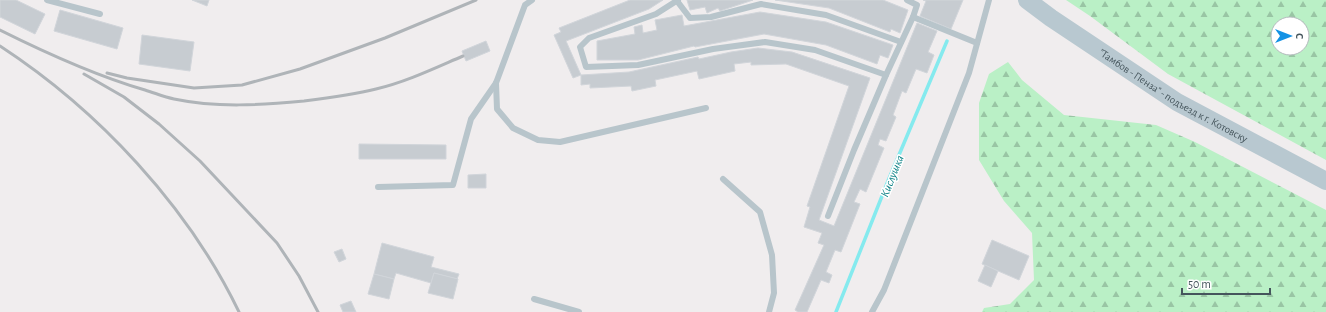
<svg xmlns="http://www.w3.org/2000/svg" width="1326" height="312" viewBox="0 0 1326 312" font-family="'Alegreya Sans',sans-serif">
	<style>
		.forest { fill: url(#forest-firs); fill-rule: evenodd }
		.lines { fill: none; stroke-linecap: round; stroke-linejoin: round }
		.stream { stroke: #85eaee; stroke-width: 3.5 }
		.building { fill: #c7ccd1; stroke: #d1d5da }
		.service { stroke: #b8c5cb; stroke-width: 6 }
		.secondary { stroke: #b8c8d0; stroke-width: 18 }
		.rail { stroke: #afb4b8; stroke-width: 3 }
		.labels { text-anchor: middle; stroke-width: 3; stroke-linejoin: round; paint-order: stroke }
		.street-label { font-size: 11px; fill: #45555c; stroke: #fff }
		.water-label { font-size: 12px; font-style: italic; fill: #0a8085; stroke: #fff }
	</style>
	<defs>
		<pattern id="forest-firs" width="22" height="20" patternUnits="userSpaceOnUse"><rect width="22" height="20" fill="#baf0c6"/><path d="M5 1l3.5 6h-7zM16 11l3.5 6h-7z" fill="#99c5a4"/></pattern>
	</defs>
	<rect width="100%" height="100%" fill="#f0edee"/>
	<!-- forest -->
	<g class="forest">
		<path d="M1066,0H1326V160L1168,74L1090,16ZM1278,24H1302V48H1278Z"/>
		<path d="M1008,62L1022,80L1064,115L1156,125L1195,142L1326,210V312H982L984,308L1010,304L1034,280L1032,233L1004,201L979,160V103L989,74Z"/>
	</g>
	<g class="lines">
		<!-- stream -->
		<path class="stream" d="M836,312L888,181L947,41"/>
	</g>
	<!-- building -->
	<g class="building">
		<path d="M0,0H16L45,14L35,34L0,17Z"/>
		<path d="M192,0H209L207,6Z"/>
		<path d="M630,0H663L649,9L566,41L581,75L573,78L554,35L561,32L559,28Z"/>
		<path d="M687,0H753L720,11L718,8L707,13L705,7L690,10Z"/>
		<path d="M775,0H883L908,10L900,33L891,29L890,32L829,8Z"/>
		<path d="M923,0H963L951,29L920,16L926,1Z"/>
		<path d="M60,10L123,28L117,49L54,31Z"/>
		<path d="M760,12L826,22L893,45L888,58L880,55L877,64L826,45L764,34L695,47L694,46L638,60H597V41L635,34L634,27L642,25L643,33L657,30L655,20L682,15L684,26Z"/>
		<path d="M917,23L937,31L928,52L934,55L927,73L916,69L906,93L902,91L893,115L896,117L886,141L880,139L878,145L884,148L866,192L860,189L854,202L860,204L841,252L835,250L826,272L832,275L829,283L821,280L807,312H798L795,310L824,245L818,243L822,233L804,227L810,207L807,206L849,86L786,64L751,65V62L734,64L735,71L699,79L697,71L655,80L656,86L632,91L631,86L590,88V84L581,85V75L629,72L698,57L699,59L731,52L758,48L792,52L870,78L819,220L834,226Z"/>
		<path d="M142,35L194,42L190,71L139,64Z"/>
		<path d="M486,41L490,51L466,61L462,51Z"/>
		<path d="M359,144L446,145V159H359Z"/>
		<path d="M486,174V188H468V175Z"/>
		<path d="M992,240L1029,256L1019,280L982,264Z"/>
		<path d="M382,243L434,257L431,267L459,274L457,279L434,273L431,283L396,273L394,279L374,274Z"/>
		<path d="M342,249L346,259L339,262L334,252Z"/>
		<path d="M985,265L998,271L991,287L978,281Z"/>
		<path d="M434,273L458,279L453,299L428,293Z"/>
		<path d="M374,274L394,279L389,299L368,294Z"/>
		<path d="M351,301L356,312H343L340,305Z"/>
	</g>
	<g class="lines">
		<!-- service -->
		<g class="service">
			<path d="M47,0L100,14"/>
			<path d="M678,0L656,14L589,38L580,47L586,67L638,65L713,49L765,42L815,50L886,75L913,17L917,5L907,0"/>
			<path d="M677,1L690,18L711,17L761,4L826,15L901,42"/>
			<path d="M913,17L977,43"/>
			<path d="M496,83L497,109L513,128L538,140L560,142L706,108"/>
			<path d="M723,179L760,212L772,255L774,293L769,312"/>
			<path d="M378,187L453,185L471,119L496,83L525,5L532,0"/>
			<path d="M828,216L854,150L886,75"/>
			<path d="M534,299L579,312"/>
			<path d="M872,312L884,290L969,73L989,0"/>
		</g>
		<!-- secondary -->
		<path class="secondary" id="s1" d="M1027,0L1051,18L1177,102L1326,181"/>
		<!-- rail -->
		<g class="rail">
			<path d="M0,30C48,54 94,75 145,90C155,93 164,97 174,99C217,108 261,105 304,101C328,98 352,95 376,89C406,82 435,68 463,56"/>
			<path d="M0,46C98,110 188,206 239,312"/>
			<path d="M107,73L127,78L194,88L242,85L300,69L385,38L476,0"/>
			<path d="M84,74L124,97L159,124L200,161L277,243L299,276L318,312"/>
		</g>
	</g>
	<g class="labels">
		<!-- street labels -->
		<g class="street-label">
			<text dy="4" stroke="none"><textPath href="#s1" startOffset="175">"Тамбов - Пенза" - подъезд к г. Котовску</textPath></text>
		</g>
		<!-- water labels -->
		<g class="water-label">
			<text transform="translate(892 176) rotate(-68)" y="4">Кислушка</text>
		</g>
	</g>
	<!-- north arrow -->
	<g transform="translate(1290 36) rotate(90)"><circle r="19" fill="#ffffff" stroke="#b5bbbe"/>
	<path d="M0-3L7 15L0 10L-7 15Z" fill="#1392e5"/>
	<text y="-6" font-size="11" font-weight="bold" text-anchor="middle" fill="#45555c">С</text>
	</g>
	<!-- scale -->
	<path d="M1182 288v6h88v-6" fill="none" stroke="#45555c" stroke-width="2"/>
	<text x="1188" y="288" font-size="12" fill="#45555c" stroke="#ffffff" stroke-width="3" paint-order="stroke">50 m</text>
</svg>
